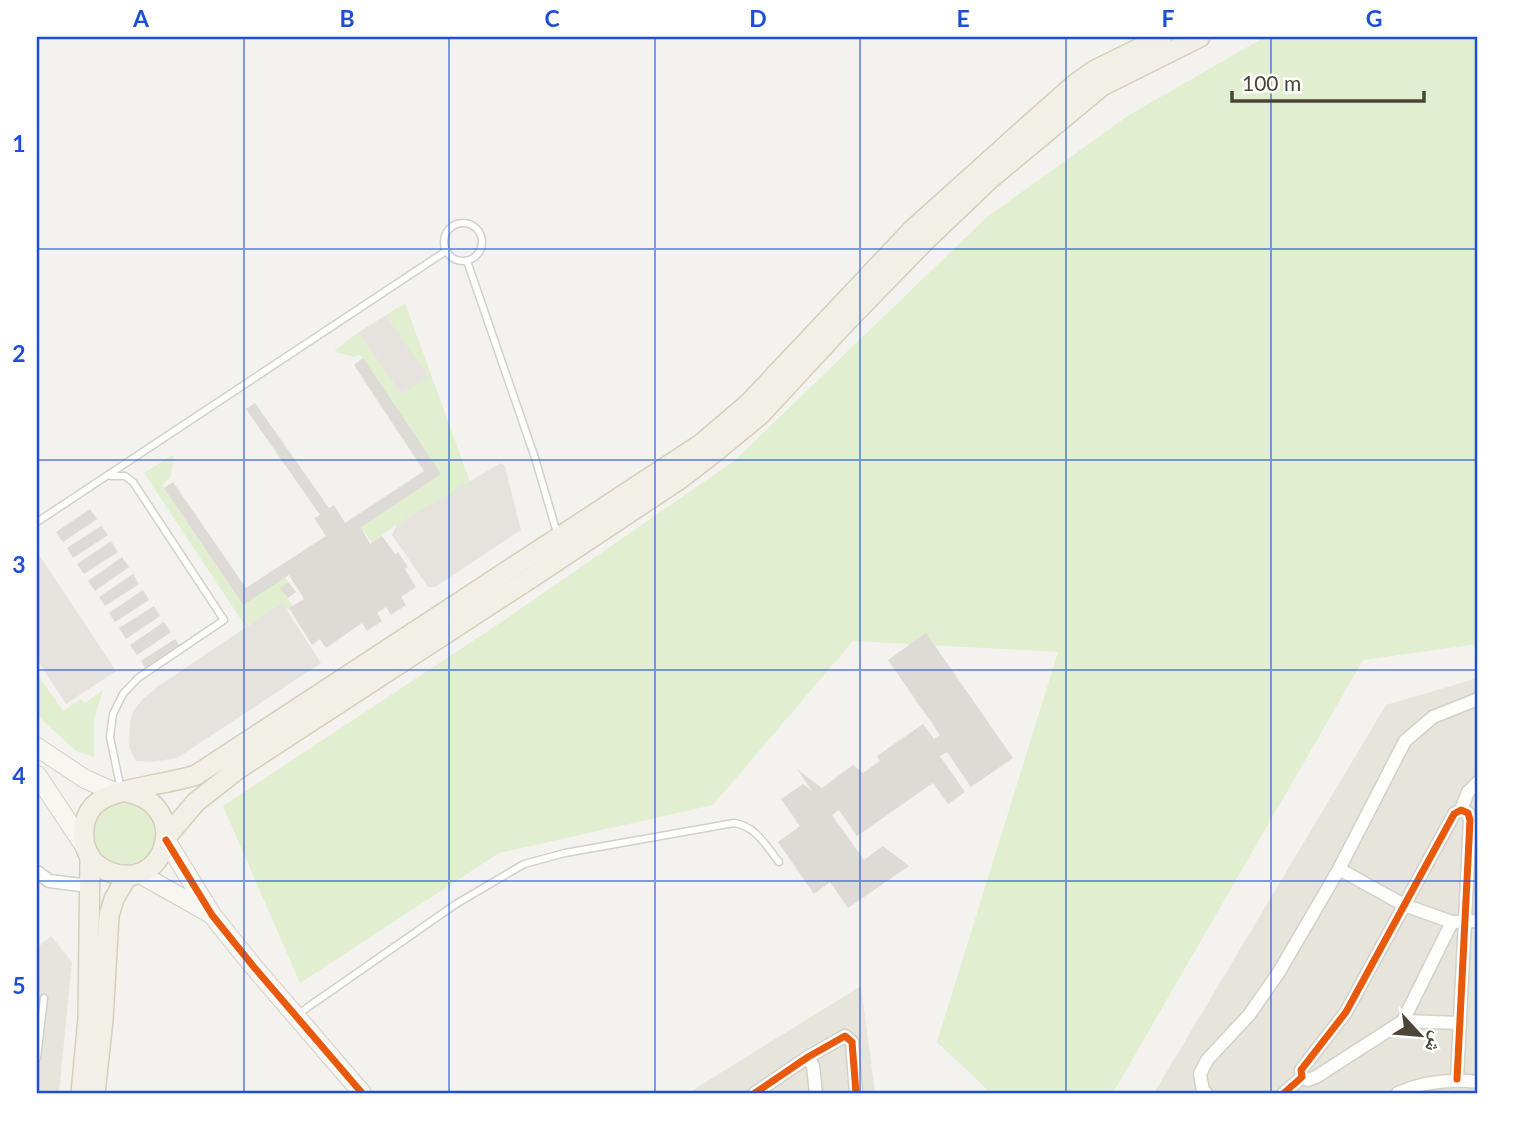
<svg xmlns="http://www.w3.org/2000/svg" width="1515" height="1130" viewBox="0 0 1515 1130" font-family="Lato,'Noto Naskh Arabic',sans-serif">
	<style>
		.residential { fill: #e7e4dc }
		.green { fill: #e1eecf }
		.parking { fill: #e6e3df }
		.building { fill: #dedbd6 }
		.lines { fill: none; stroke-linecap: round; stroke-linejoin: round }
		.lane-casing { stroke: #d2d0cb; stroke-width: 9 }
		.street-casing { stroke: #d2d0cb; stroke-width: 15 }
		.secondary-casing { stroke: #d3cfc5; stroke-width: 20 }
		.primary-casing { stroke: #d6cebb; stroke-width: 22 }
		.lane { stroke: #fdfdfc; stroke-width: 6 }
		.street { stroke: #fdfdfc; stroke-width: 12 }
		.secondary { stroke: #f7f6f1; stroke-width: 18 }
		.primary { stroke: #f2efe6; stroke-width: 19 }
		.cycleway-casing { stroke: #fff; stroke-width: 11 }
		.cycleway { stroke: #e8590c; stroke-width: 7 }
		.grid { fill: none; stroke: #1d4ed8; stroke-width: 2; stroke-opacity: 0.55 }
		.neatline { fill: none; stroke: #1d4ed8; stroke-width: 2.5 }
		.grid-label { font-size: 23px; text-anchor: middle; font-weight: bold; fill: #1d4ed8 }
	</style>
	<rect width="100%" height="100%" fill="#f4f2ee"/>
	<!-- residential -->
	<g class="residential">
		<path d="M1478,678V1093H1154L1386,705Z"/>
		<path d="M51,936L72,962L59,1093H37V948Z"/>
		<path d="M861,986L875,1093H688Z"/>
	</g>
	<!-- green -->
	<g class="green">
		<path d="M1265,37H1478V644L1363,660L1113,1093H991L937,1042L1058,652L853,641L713,805L499,853L300,983L223,806L503,621L734,461L987,217L1129,115Z"/>
		<path d="M405,303L470,482L397,524L372,543L361,527L441,474L360,355L354,357L336,352L335,350L359,332L401,394L427,376L386,315Z"/>
		<path d="M172,455L174,457L170,478L162,485L242,604L285,577L288,582L281,588L293,606L287,610L282,603L246,627L144,473Z"/>
		<path d="M37,674L63,711L81,699L85,703L103,690L94,719V757L76,751L37,715Z"/>
		<path d="M119,799L149,811C151,817 156,825 157,832C160,874 87,877 92,830C94,811 103,807 119,799Z"/>
	</g>
	<!-- parking -->
	<g class="parking">
		<path d="M386,315L428,377L401,394L359,332Z"/>
		<path d="M501,463L505,466L521,530L435,587H428L392,535L397,524Z"/>
		<path d="M37,552L116,671L66,704L37,660Z"/>
		<path d="M282,603L321,663L177,758L152,762L136,761L129,747L130,721L134,710L142,700L157,687Z"/>
	</g>
	<!-- building -->
	<g class="building">
		<path d="M363,358L441,474L361,527L370,544L382,536L395,554L398,552L408,567L405,569L416,587L401,597L406,605L391,615L386,607L377,613L382,621L367,631L362,623L326,648L320,639L312,645L289,608L304,599L289,575L243,605L164,488L173,482L246,588L326,536L314,518L320,515L246,409L255,403L329,508L334,505L345,523L424,471L354,365Z"/>
		<path d="M90,509L97,519L63,542L56,532Z"/>
		<path d="M101,526L108,535L73,558L67,548Z"/>
		<path d="M111,541L118,552L84,574L77,564Z"/>
		<path d="M122,557L129,567L95,591L88,581Z"/>
		<path d="M133,574L139,584L105,606L99,597Z"/>
		<path d="M288,582L296,592L288,598L280,588Z"/>
		<path d="M143,590L149,600L115,622L109,613Z"/>
		<path d="M154,606L160,616L126,639L119,628Z"/>
		<path d="M164,622L171,632L137,655L130,645Z"/>
		<path d="M926,633L1013,758L971,787L947,752L940,756L965,792L948,804L933,783L857,836L839,810L832,815L864,860L883,846L909,866L848,908L830,882L814,894L778,842L800,826L781,799L803,784L812,791L797,769L822,788L853,765L863,773L880,761L877,756L923,724L934,739L940,735L888,660Z"/>
		<path d="M175,639L181,647L146,670L141,661Z"/>
	</g>
	<g class="lines">
		<defs>
			<g id="lane">
				<circle cx="463" cy="242" r="19"/>
				<path d="M467,261L535,458L557,533"/>
				<path d="M111,476H125L133,482L224,620L138,678L123,694L113,714L110,737L121,790"/>
				<path d="M37,522L446,251"/>
				<path d="M298,1014L456,904L524,864L565,853L734,823C756,826 766,846 779,862"/>
				<path d="M37,1058L44,998"/>
			</g>
			<g id="street">
				<path d="M1461,810L1468,792L1478,782"/>
				<path d="M1339,869L1404,905L1452,922L1478,921"/>
				<path d="M37,872L49,881L89,886"/>
				<path d="M1403,1021L1452,922"/>
				<path d="M808,1057L813,1066L816,1093"/>
				<path d="M1302,1077L1308,1080L1316,1077L1403,1021L1460,1023"/>
				<path d="M755,1093L808,1057L845,1036L852,1042L856,1093"/>
				<path d="M1206,1093L1203,1091L1200,1074L1207,1060L1249,1015L1279,972L1339,869L1405,741L1433,717L1478,699"/>
				<path d="M1284,1093L1302,1077L1301,1070L1346,1012L1454,814L1461,810L1468,813L1470,820L1457,1079"/>
				<path d="M1398,1093C1423,1082 1451,1079 1478,1082"/>
			</g>
			<g id="secondary">
				<path d="M37,747L85,779L117,793"/>
				<path d="M37,775L85,847"/>
				<path d="M166,840L212,915L253,966L362,1093"/>
				<path d="M138,873L209,913"/>
			</g>
			<g id="primary">
				<path d="M126,792C194,805 165,894 110,872C99,868 91,861 87,851C80,835 84,812 98,802C116,788 170,784 196,775L701,444L748,404L912,230L1030,124L1074,85L1095,70L1162,37"/>
				<path d="M167,836L196,802L238,769L531,578L680,479L710,456L760,415L848,320L924,242L990,179L1102,86L1200,37"/>
				<path d="M81,1093L88,1019L90,856"/>
				<path d="M95,1093L103,1020L109,916L114,899L128,875"/>
			</g>
		</defs>
		<!-- lane casing -->
		<use href="#lane" class="lane-casing"/>
		<!-- street casing -->
		<use href="#street" class="street-casing"/>
		<!-- secondary casing -->
		<use href="#secondary" class="secondary-casing"/>
		<!-- primary casing -->
		<use href="#primary" class="primary-casing"/>
		<!-- lane -->
		<use href="#lane" class="lane"/>
		<!-- street -->
		<use href="#street" class="street"/>
		<!-- secondary -->
		<use href="#secondary" class="secondary"/>
		<!-- primary -->
		<use href="#primary" class="primary"/>
		<defs>
			<g id="cycleway">
				<path d="M166,840L212,915L253,966L362,1093"/>
				<path d="M755,1093L808,1057L845,1036L852,1042L856,1093"/>
				<path d="M1284,1093L1302,1077L1301,1070L1346,1012L1454,814L1461,810L1468,813L1470,820L1457,1079"/>
			</g>
		</defs>
		<!-- cycleway casing -->
		<use href="#cycleway" class="cycleway-casing"/>
		<!-- cycleway -->
		<use href="#cycleway" class="cycleway"/>
	</g>
	<!-- grid -->
	<path class="grid" d="M244,37V1093M449,37V1093M655,37V1093M860,37V1093M1066,37V1093M1271,37V1093M37,249H1478M37,460H1478M37,670H1478M37,881H1478"/>
	<!-- border -->
	<rect width="1515" height="1130" fill="none" stroke="#ffffff" stroke-width="77"/>
	<!-- north arrow -->
	<g transform="translate(1420 1035) rotate(116)" stroke="#ffffff" stroke-width="5" paint-order="stroke">
	<path d="M0-5L12 26L0 18L-12 26Z" fill="#4b4439"/>
	<text y="-10" font-size="19" font-weight="bold" text-anchor="middle" fill="#4b4439">ش</text>
	</g>
	<!-- scale -->
	<path d="M1232 91v10h192v-10" fill="none" stroke="#4b4439" stroke-width="3.5"/>
	<text x="1242" y="91" font-size="21" fill="#4b4439" stroke="#ffffff" stroke-width="5" paint-order="stroke">100 m</text>
	<rect x="38" y="38" width="1438" height="1054" class="neatline"/>
	<g class="grid-label">
		<text x="141" y="27">A</text>
		<text x="347" y="27">B</text>
		<text x="552" y="27">C</text>
		<text x="758" y="27">D</text>
		<text x="963" y="27">E</text>
		<text x="1168" y="27">F</text>
		<text x="1374" y="27">G</text>
		<text x="19" y="152">1</text>
		<text x="19" y="362">2</text>
		<text x="19" y="573">3</text>
		<text x="19" y="784">4</text>
		<text x="19" y="994">5</text>
	</g>
</svg>
